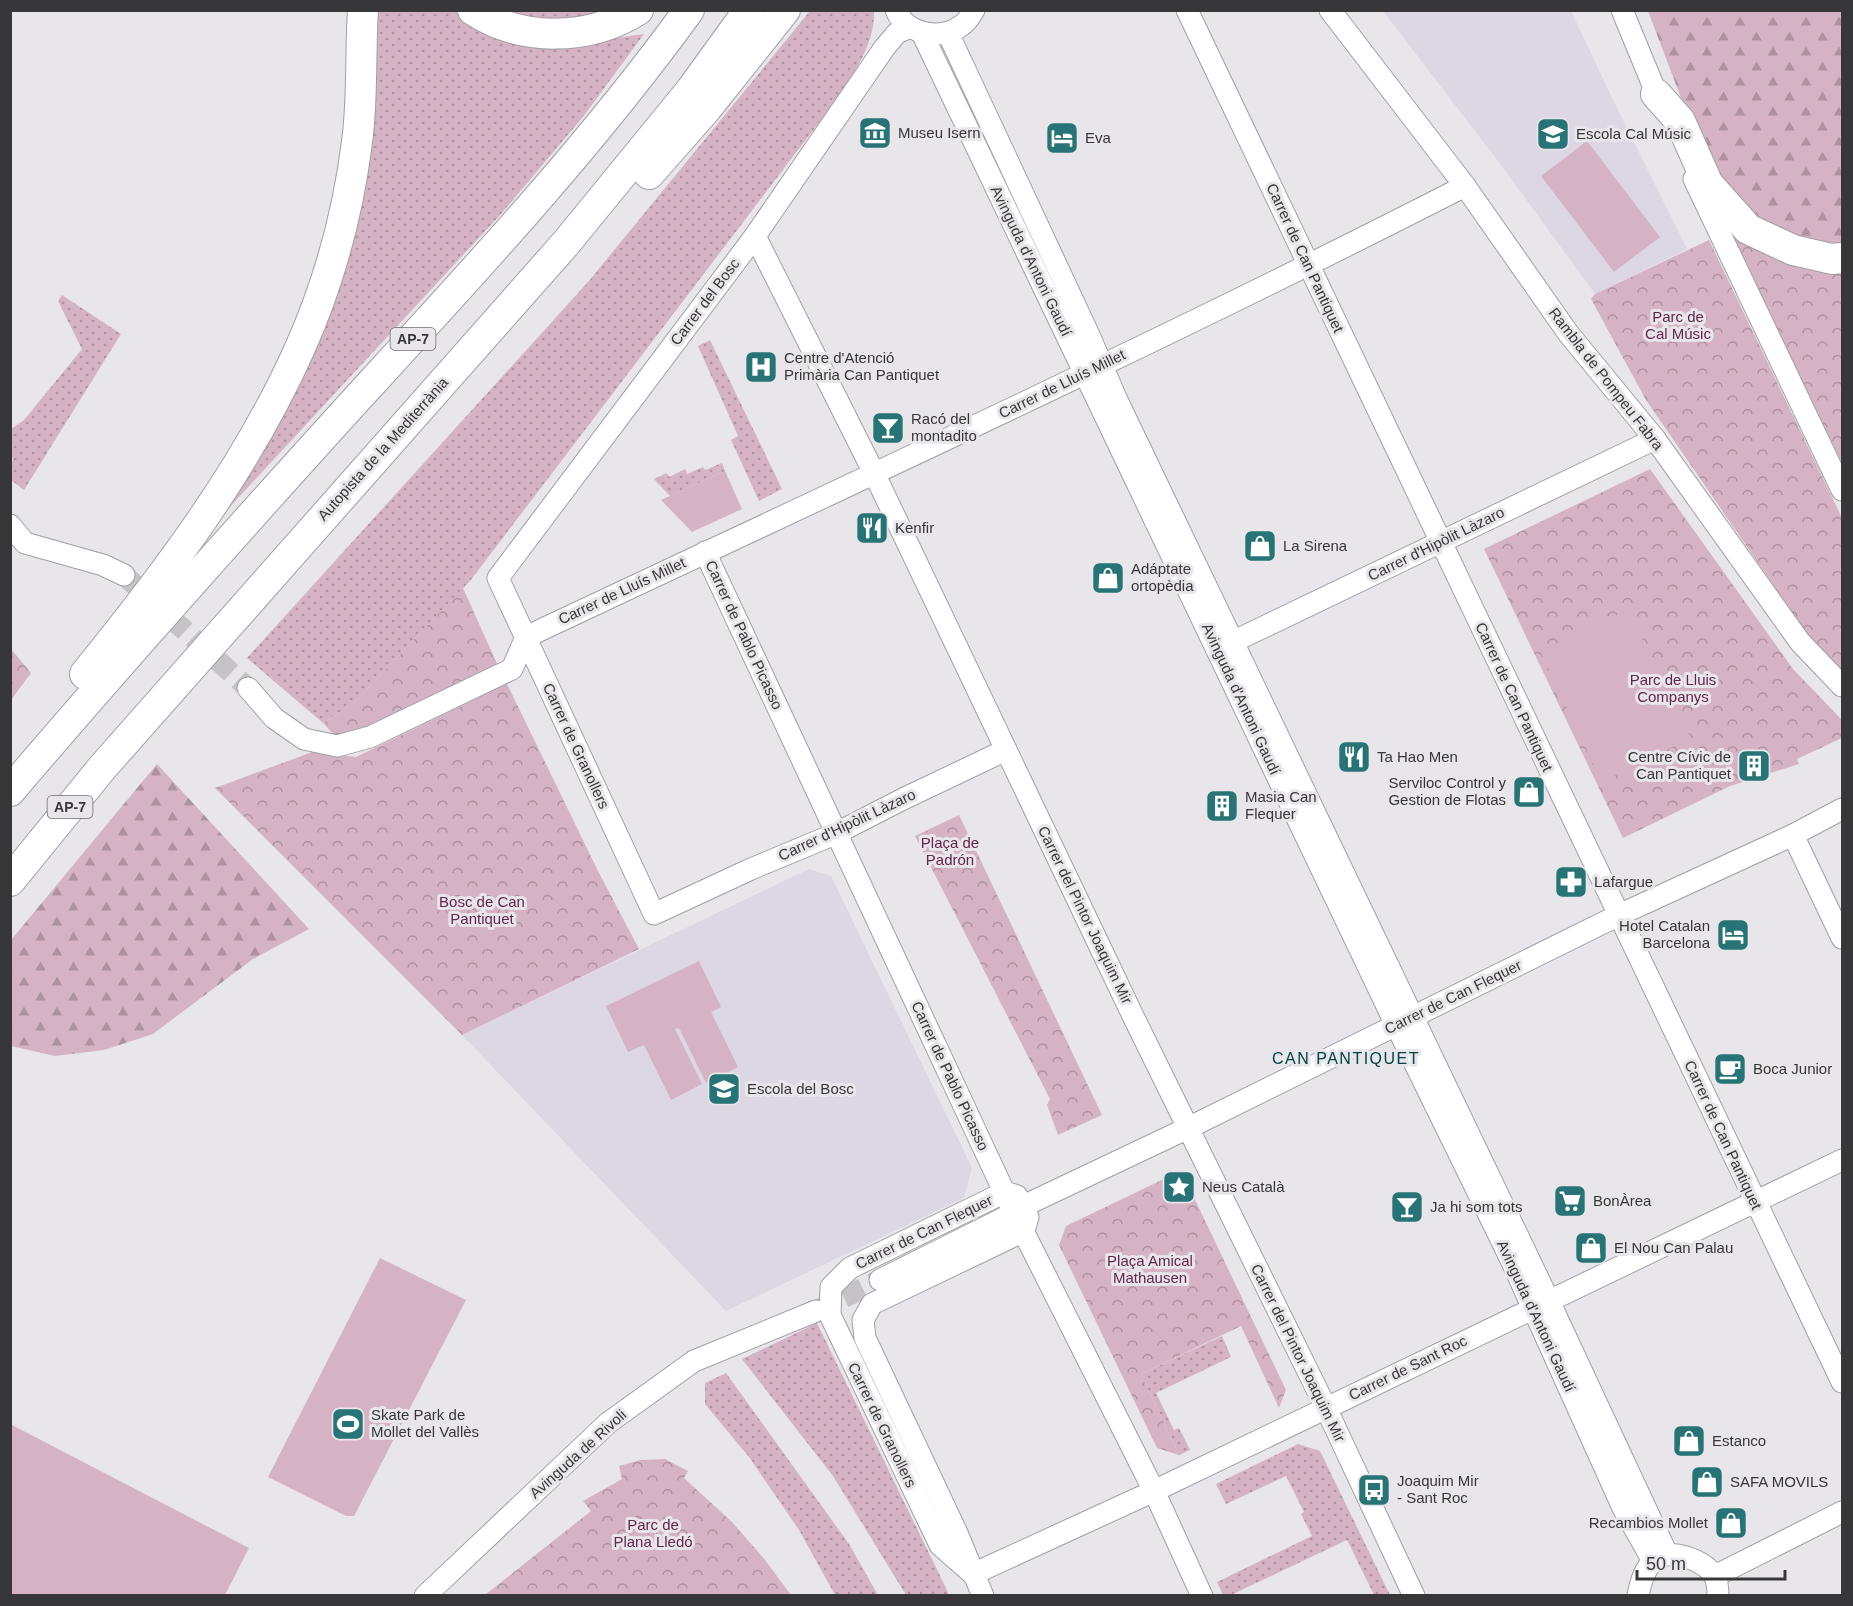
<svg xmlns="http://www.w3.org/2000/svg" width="1853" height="1606" viewBox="0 0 1853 1606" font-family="Helvetica,sans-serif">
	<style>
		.built { fill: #dcd7e3 }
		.grass { fill: url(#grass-dots) }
		.forest { fill: url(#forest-firs) }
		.park { fill: url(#park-crowns) }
		.pitch { fill: #d6b3c4 }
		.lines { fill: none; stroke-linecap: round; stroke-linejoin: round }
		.minor-tunnel { stroke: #c5c3c7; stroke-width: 21; stroke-dasharray: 21 10; stroke-linecap: butt }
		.minor-casing { stroke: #a09ea3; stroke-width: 23 }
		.highway-casing { stroke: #a09ea3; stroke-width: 32 }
		.minor { stroke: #fff; stroke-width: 21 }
		.highway { stroke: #fff; stroke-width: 30 }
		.labels { text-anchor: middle; stroke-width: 6; stroke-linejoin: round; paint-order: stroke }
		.shield { fill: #e8e6eb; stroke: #6c6b6e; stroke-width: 1.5 }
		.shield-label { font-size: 14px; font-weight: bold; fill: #373638 }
		.poi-label { font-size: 15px; fill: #373638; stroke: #e8e6eb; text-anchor: start }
		.street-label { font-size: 15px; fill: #373638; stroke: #e8e6eb }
		.park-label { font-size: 15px; fill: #64264a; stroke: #e8e6eb }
		.neighbourhood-label { font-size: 16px; letter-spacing: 1.5px; fill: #004445; stroke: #e8e6eb }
	</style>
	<defs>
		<pattern id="grass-dots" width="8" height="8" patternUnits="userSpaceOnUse" patternTransform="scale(1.5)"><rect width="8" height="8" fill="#d6b3c4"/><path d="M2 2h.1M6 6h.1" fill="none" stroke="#ae92a0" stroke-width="1.8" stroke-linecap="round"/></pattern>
		<pattern id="forest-firs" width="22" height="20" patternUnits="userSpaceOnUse" patternTransform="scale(1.5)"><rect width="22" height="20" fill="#d6b3c4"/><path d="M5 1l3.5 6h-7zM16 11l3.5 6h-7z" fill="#ae92a0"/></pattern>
		<pattern id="park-crowns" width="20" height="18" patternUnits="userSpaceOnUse" patternTransform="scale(1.5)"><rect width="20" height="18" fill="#d6b3c4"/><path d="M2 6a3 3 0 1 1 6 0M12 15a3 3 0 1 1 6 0" fill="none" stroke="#ae92a0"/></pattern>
	</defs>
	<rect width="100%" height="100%" fill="#e8e6eb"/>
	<!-- built -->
	<g class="built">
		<path d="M1383,11H1571L1614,102L1687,249L1595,294L1501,165Z"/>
		<path d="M809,869L831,876L972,1168L964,1198L726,1311L462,1035Z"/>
	</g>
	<!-- grass -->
	<g class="grass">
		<path d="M372,11H455L476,27L561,46L644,34L583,117L501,214L201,538L295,382Z"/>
		<path d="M500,11H604L582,18L539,20Z"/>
		<path d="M810,11H874C875,38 860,63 846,87L470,581L353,704L323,723L247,658L588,282Z"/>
		<path d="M62,295L121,334L24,490L11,480V462L13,460L11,454V429L24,420L82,349L58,301Z"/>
		<path d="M710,340L782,489L759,501L731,440L738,436L698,346Z"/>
		<path d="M722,463L725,471L670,496L654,479L667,473L669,477L685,469L687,474L703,467L705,470Z"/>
		<path d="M817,1323L944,1584L949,1595H906L833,1476L742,1359Z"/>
		<path d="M1222,1336L1231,1357L1156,1393L1174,1430L1179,1428L1190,1450L1179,1455L1141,1374Z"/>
		<path d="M726,1373L849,1544L878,1595H835L799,1530L749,1457L705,1404V1383Z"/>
		<path d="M1298,1444L1320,1451L1390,1595H1374L1347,1540L1231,1595H1223L1217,1582L1312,1536L1301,1514L1304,1512L1286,1476L1226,1504L1216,1484Z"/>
	</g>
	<!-- forest -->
	<g class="forest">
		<path d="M1648,11H1842V249L1793,250L1718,195Z"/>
		<path d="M157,764L309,929L253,959L153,1034L104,1050L55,1056L11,1046V940Z"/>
	</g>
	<!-- park -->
	<g class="park">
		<path d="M1741,236L1842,265V463L1732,237Z"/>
		<path d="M1709,240L1842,518V673L1816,647L1646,400L1591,299L1595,294Z"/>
		<path d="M1650,469L1793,669L1842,720V738L1797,759L1799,764L1730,786L1623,838L1484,549Z"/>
		<path d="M463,588L499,668L353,735H334L323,723L353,704Z"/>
		<path d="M11,649L31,673L11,700H10Z"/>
		<path d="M507,684L598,871L639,949L462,1035L215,788L312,752L356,757Z"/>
		<path d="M959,815L1102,1115L1058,1135L1047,1105L1050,1099L915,836Z"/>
		<path d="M1166,1178L1188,1185L1286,1390L1279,1408L1241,1326L1141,1374L1179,1455L1157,1448L1059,1245L1066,1226Z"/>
		<path d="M665,1459L688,1471L684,1478L732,1522L765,1560L791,1595H485L591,1511L583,1501L622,1479L619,1466L640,1460Z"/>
	</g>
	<!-- pitch -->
	<g class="pitch">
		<path d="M1587,141L1660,237L1614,272L1541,176Z"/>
		<path d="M725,471L742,509L692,532L661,500Z"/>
		<path d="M1628,610L1691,738L1602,782L1540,651Z"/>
		<path d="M699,961L721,1007L711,1012L738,1067L706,1083L679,1028L675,1029L702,1084L671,1100L644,1045L628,1052L606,1006Z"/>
		<path d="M380,1258L466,1300L354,1516H346L268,1477Z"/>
		<path d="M10,1424L249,1548L225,1595H11Z"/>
	</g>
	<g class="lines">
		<!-- minor-tunnel -->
		<g class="minor-tunnel">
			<path d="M124,575L248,688"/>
			<path d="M816,1311L880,1280"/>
		</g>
		<defs>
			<g id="minor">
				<path d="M896,10C906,35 942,41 962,25C967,22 971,15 974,10"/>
				<path d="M1187,10L1842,1382"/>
				<path d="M1330,10L1465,186L1568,333L1655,439L1800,642L1842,686"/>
				<path d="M1622,10L1662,107"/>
				<path d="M910,27L897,33L885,47L755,236L498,578L654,914L751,869L835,834L903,799L1006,750"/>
				<path d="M922,33L1396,1025L1512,1262L1623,1508L1653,1561"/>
				<path d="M948,33L1089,335L1116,398L1549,1301L1667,1554"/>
				<path d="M1694,179L1842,490"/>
				<path d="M755,236L874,473L1133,1016L1326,1408L1414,1596"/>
				<path d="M10,525L25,543L103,565L124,575"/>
				<path d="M705,552L1014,1213L1154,1491L1202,1596"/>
				<path d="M1220,648L1655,439"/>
				<path d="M248,688L274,718L304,739L337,746L370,737L512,669L526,637C840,489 1156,344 1465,186"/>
				<path d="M1793,835L1842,938"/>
				<path d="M880,1280L1014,1213L1032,1202L1188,1128L1619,915L1793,835L1842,809"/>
				<path d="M973,1574L1154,1491L1842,1160"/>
				<path d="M973,1574L940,1545L830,1315L831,1287L850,1268L1005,1192L1017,1196"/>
				<path d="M1715,1576L1842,1512"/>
				<path d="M425,1596L608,1423L694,1361L816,1311"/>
				<path d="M983,1596L957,1533L865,1338L863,1320L872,1304L1024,1231L1028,1217"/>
				<path d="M1638,1596C1640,1584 1644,1570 1653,1561C1668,1546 1706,1560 1715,1577C1717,1582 1718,1590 1718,1596"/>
			</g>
			<g id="highway">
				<path d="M473,10C521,42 589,41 638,10"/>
				<path d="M1656,94L1680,121L1708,184L1748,229L1793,250L1832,259L1842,258"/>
				<path d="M649,174L707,108L785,10"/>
				<path d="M85,674C167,573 247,467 300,348C329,283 348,213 357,142C363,99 360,54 363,10"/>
				<path d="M10,791C126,655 245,522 365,390C478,267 591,145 689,10"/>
				<path d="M10,881L102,768L566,243L691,90L749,10"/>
			</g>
		</defs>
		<!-- minor casing -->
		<use href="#minor" class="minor-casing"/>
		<!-- highway casing -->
		<use href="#highway" class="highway-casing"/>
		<!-- minor -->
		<use href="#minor" class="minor"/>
		<!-- highway -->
		<use href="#highway" class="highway"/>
	</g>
	<!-- icons -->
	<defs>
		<symbol id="museum-square" viewBox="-11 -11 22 22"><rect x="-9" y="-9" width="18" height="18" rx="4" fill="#287375" stroke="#e8e6eb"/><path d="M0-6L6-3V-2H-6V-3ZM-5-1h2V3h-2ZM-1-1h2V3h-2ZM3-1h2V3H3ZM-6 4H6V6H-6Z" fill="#fff"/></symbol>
		<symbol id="school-square" viewBox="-11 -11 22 22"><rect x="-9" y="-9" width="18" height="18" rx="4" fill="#287375" stroke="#e8e6eb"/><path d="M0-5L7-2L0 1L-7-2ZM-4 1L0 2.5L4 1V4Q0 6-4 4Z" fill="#fff"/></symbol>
		<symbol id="hotel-square" viewBox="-11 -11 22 22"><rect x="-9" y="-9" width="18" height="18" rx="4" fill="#287375" stroke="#e8e6eb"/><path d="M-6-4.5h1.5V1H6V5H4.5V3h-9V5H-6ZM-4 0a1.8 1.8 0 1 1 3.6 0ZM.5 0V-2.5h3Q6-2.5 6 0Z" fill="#fff"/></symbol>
		<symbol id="hospital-square" viewBox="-11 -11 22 22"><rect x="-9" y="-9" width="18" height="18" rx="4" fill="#287375" stroke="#e8e6eb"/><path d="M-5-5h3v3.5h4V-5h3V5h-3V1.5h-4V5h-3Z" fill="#fff"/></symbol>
		<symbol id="bar-square" viewBox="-11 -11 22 22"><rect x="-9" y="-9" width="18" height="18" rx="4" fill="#287375" stroke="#e8e6eb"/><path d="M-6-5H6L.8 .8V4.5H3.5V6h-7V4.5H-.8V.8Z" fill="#fff"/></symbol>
		<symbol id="restaurant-square" viewBox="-11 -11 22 22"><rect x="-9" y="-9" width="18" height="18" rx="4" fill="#287375" stroke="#e8e6eb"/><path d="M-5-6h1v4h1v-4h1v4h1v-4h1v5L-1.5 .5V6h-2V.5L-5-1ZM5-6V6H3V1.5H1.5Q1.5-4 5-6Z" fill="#fff"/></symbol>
		<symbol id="shop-square" viewBox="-11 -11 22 22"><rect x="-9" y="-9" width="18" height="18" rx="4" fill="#287375" stroke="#e8e6eb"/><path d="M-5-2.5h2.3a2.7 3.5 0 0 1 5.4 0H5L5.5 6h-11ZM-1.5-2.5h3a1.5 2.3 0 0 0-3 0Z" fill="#fff"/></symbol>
		<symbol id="building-square" viewBox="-11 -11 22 22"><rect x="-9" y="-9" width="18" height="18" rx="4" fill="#287375" stroke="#e8e6eb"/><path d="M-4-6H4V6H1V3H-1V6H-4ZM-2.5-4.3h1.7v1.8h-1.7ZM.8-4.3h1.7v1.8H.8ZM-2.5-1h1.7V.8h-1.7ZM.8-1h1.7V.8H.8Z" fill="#fff"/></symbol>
		<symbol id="pharmacy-square" viewBox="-11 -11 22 22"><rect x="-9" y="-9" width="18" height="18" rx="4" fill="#287375" stroke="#e8e6eb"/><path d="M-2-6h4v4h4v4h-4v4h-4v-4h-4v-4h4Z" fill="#fff"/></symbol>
		<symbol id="cafe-square" viewBox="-11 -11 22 22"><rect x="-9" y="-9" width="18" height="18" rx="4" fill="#287375" stroke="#e8e6eb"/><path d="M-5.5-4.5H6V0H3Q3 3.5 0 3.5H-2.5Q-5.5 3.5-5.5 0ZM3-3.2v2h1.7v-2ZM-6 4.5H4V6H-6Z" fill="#fff"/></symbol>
		<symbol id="sight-square" viewBox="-11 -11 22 22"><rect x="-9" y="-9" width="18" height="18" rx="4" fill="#287375" stroke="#e8e6eb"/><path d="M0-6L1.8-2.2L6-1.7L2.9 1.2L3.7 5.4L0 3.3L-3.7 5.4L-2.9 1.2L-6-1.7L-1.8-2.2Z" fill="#fff"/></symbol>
		<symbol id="supermarket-square" viewBox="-11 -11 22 22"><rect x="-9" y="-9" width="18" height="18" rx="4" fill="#287375" stroke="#e8e6eb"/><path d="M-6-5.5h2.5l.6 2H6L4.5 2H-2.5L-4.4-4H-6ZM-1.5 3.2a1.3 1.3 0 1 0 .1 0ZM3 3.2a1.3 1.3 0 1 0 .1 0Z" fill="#fff"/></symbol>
		<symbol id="stadium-square" viewBox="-11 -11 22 22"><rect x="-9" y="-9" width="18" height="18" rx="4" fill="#287375" stroke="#e8e6eb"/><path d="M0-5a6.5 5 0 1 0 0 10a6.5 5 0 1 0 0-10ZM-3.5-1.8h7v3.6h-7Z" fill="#fff"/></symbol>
		<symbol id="bus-square" viewBox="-11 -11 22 22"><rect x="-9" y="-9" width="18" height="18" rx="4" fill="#287375" stroke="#e8e6eb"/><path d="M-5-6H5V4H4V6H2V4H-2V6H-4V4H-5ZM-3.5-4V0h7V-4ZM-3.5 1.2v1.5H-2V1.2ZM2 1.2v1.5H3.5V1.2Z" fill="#fff"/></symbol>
	</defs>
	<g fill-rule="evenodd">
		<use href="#museum-square" x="856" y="114" width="38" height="38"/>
		<use href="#school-square" x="1534" y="115" width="38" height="38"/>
		<use href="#hotel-square" x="1043" y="119" width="38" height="38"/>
		<use href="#hospital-square" x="742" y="348" width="38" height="38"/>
		<use href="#bar-square" x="869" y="409" width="38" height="38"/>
		<use href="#restaurant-square" x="853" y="509" width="38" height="38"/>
		<use href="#shop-square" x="1241" y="527" width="38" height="38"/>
		<use href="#shop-square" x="1089" y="559" width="38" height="38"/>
		<use href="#restaurant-square" x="1335" y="738" width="38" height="38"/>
		<use href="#building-square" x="1735" y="747" width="38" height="38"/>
		<use href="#shop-square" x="1510" y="773" width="38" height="38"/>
		<use href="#building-square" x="1203" y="787" width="38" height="38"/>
		<use href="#pharmacy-square" x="1552" y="863" width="38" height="38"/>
		<use href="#hotel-square" x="1714" y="916" width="38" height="38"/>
		<use href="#cafe-square" x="1711" y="1050" width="38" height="38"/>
		<use href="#school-square" x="705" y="1070" width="38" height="38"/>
		<use href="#sight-square" x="1160" y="1168" width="38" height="38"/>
		<use href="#supermarket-square" x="1551" y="1182" width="38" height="38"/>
		<use href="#bar-square" x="1388" y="1188" width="38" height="38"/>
		<use href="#shop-square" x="1572" y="1229" width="38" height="38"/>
		<use href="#stadium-square" x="329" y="1405" width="38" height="38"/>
		<use href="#shop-square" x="1670" y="1422" width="38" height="38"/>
		<use href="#shop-square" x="1688" y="1463" width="38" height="38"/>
		<use href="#bus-square" x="1355" y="1471" width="38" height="38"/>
		<use href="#shop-square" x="1712" y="1504" width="38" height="38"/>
	</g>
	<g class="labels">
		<!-- shield labels -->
		<g class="shield">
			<rect x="390.5" y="328" width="45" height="22" rx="4.5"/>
			<rect x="47.5" y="796" width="45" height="22" rx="4.5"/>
		</g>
		<g class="shield-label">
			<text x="413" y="344">AP-7</text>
			<text x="70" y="812">AP-7</text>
		</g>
		<!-- poi labels -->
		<g class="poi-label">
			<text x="898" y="138">Museu Isern</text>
			<text x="1576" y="139">Escola Cal Músic</text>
			<text x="1085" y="143">Eva</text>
			<text x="784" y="363">Centre d'Atenció<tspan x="784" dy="17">Primària Can Pantiquet</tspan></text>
			<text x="911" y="424">Racó del<tspan x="911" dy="17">montadito</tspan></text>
			<text x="895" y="533">Kenfir</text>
			<text x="1283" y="551">La Sirena</text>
			<text x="1131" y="574">Adáptate<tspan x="1131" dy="17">ortopèdia</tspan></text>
			<text x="1377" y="762">Ta Hao Men</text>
			<text x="1731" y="762" text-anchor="end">Centre Cívic de<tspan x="1731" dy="17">Can Pantiquet</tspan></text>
			<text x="1506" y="788" text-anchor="end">Serviloc Control y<tspan x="1506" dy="17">Gestion de Flotas</tspan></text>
			<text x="1245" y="802">Masia Can<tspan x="1245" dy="17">Flequer</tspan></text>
			<text x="1594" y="887">Lafargue</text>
			<text x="1710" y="931" text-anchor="end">Hotel Catalan<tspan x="1710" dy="17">Barcelona</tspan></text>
			<text x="1753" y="1074">Boca Junior</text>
			<text x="747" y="1094">Escola del Bosc</text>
			<text x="1202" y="1192">Neus Català</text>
			<text x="1593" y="1206">BonÀrea</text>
			<text x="1430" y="1212">Ja hi som tots</text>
			<text x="1614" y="1253">El Nou Can Palau</text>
			<text x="371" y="1420">Skate Park de<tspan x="371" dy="17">Mollet del Vallès</tspan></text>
			<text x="1712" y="1446">Estanco</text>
			<text x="1397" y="1486">Joaquim Mir<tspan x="1397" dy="17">- Sant Roc</tspan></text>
			<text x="1730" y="1487">SAFA MOVILS</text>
			<text x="1708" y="1528" text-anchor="end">Recambios Mollet</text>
		</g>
		<!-- street labels -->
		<g class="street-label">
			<text transform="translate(1305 258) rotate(65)" y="5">Carrer de Can Pantiquet</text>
			<text transform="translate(1031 261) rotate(64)" y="5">Avinguda d'Antoni Gaudí</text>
			<text transform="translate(705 302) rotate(-53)" y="5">Carrer del Bosc</text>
			<text transform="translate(1606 379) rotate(52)" y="5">Rambla de Pompeu Fabra</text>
			<text transform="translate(1062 384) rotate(-26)" y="5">Carrer de Lluís Millet</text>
			<text transform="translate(383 449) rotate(-48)" y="5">Autopista de la Mediterrània</text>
			<text transform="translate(1436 544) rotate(-26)" y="5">Carrer d'Hipòlit Làzaro</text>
			<text transform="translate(622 591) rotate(-25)" y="5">Carrer de Lluís Millet</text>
			<text transform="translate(744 635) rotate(65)" y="5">Carrer de Pablo Picasso</text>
			<text transform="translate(1514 697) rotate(65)" y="5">Carrer de Can Pantiquet</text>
			<text transform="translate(1241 699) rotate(65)" y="5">Avinguda d'Antoni Gaudí</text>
			<text transform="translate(576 746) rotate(65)" y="5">Carrer de Granollers</text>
			<text transform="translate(847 825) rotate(-25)" y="5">Carrer d'Hipòlit Làzaro</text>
			<text transform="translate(1085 915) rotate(64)" y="5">Carrer del Pintor Joaquim Mir</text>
			<text transform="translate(1453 997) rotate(-26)" y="5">Carrer de Can Flequer</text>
			<text transform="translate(950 1076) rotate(65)" y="5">Carrer de Pablo Picasso</text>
			<text transform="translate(1723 1135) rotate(65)" y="5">Carrer de Can Pantiquet</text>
			<text transform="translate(924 1232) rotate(-26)" y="5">Carrer de Can Flequer</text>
			<text transform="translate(1536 1316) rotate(65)" y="5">Avinguda d'Antoni Gaudí</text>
			<text transform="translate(1298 1353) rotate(64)" y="5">Carrer del Pintor Joaquim Mir</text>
			<text transform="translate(1408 1368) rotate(-26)" y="5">Carrer de Sant Roc</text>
			<text transform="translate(882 1425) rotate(64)" y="5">Carrer de Granollers</text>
			<text transform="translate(578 1454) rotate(-42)" y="5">Avinguda de Rivoli</text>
		</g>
		<!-- park labels -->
		<g class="park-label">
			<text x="1678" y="322">Parc de<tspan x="1678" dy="17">Cal Músic</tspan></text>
			<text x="1673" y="685">Parc de Lluis<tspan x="1673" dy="17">Companys</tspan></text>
			<text x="950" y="848">Plaça de<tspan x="950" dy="17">Padrón</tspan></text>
			<text x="482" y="907">Bosc de Can<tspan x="482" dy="17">Pantiquet</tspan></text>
			<text x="1150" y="1266">Plaça Amical<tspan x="1150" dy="17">Mathausen</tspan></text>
			<text x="653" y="1530">Parc de<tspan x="653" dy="17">Plana Lledó</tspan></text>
		</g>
		<!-- neighbourhood labels -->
		<g class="neighbourhood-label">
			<text x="1346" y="1064">CAN PANTIQUET</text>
		</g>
	</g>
	<!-- border -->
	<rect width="1853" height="1606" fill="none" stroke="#373638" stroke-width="24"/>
	<!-- scale -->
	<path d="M1637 1570v9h148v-9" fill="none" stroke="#373638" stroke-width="3"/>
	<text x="1646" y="1570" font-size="18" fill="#373638" stroke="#e8e6eb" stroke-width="4.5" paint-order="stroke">50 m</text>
</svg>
